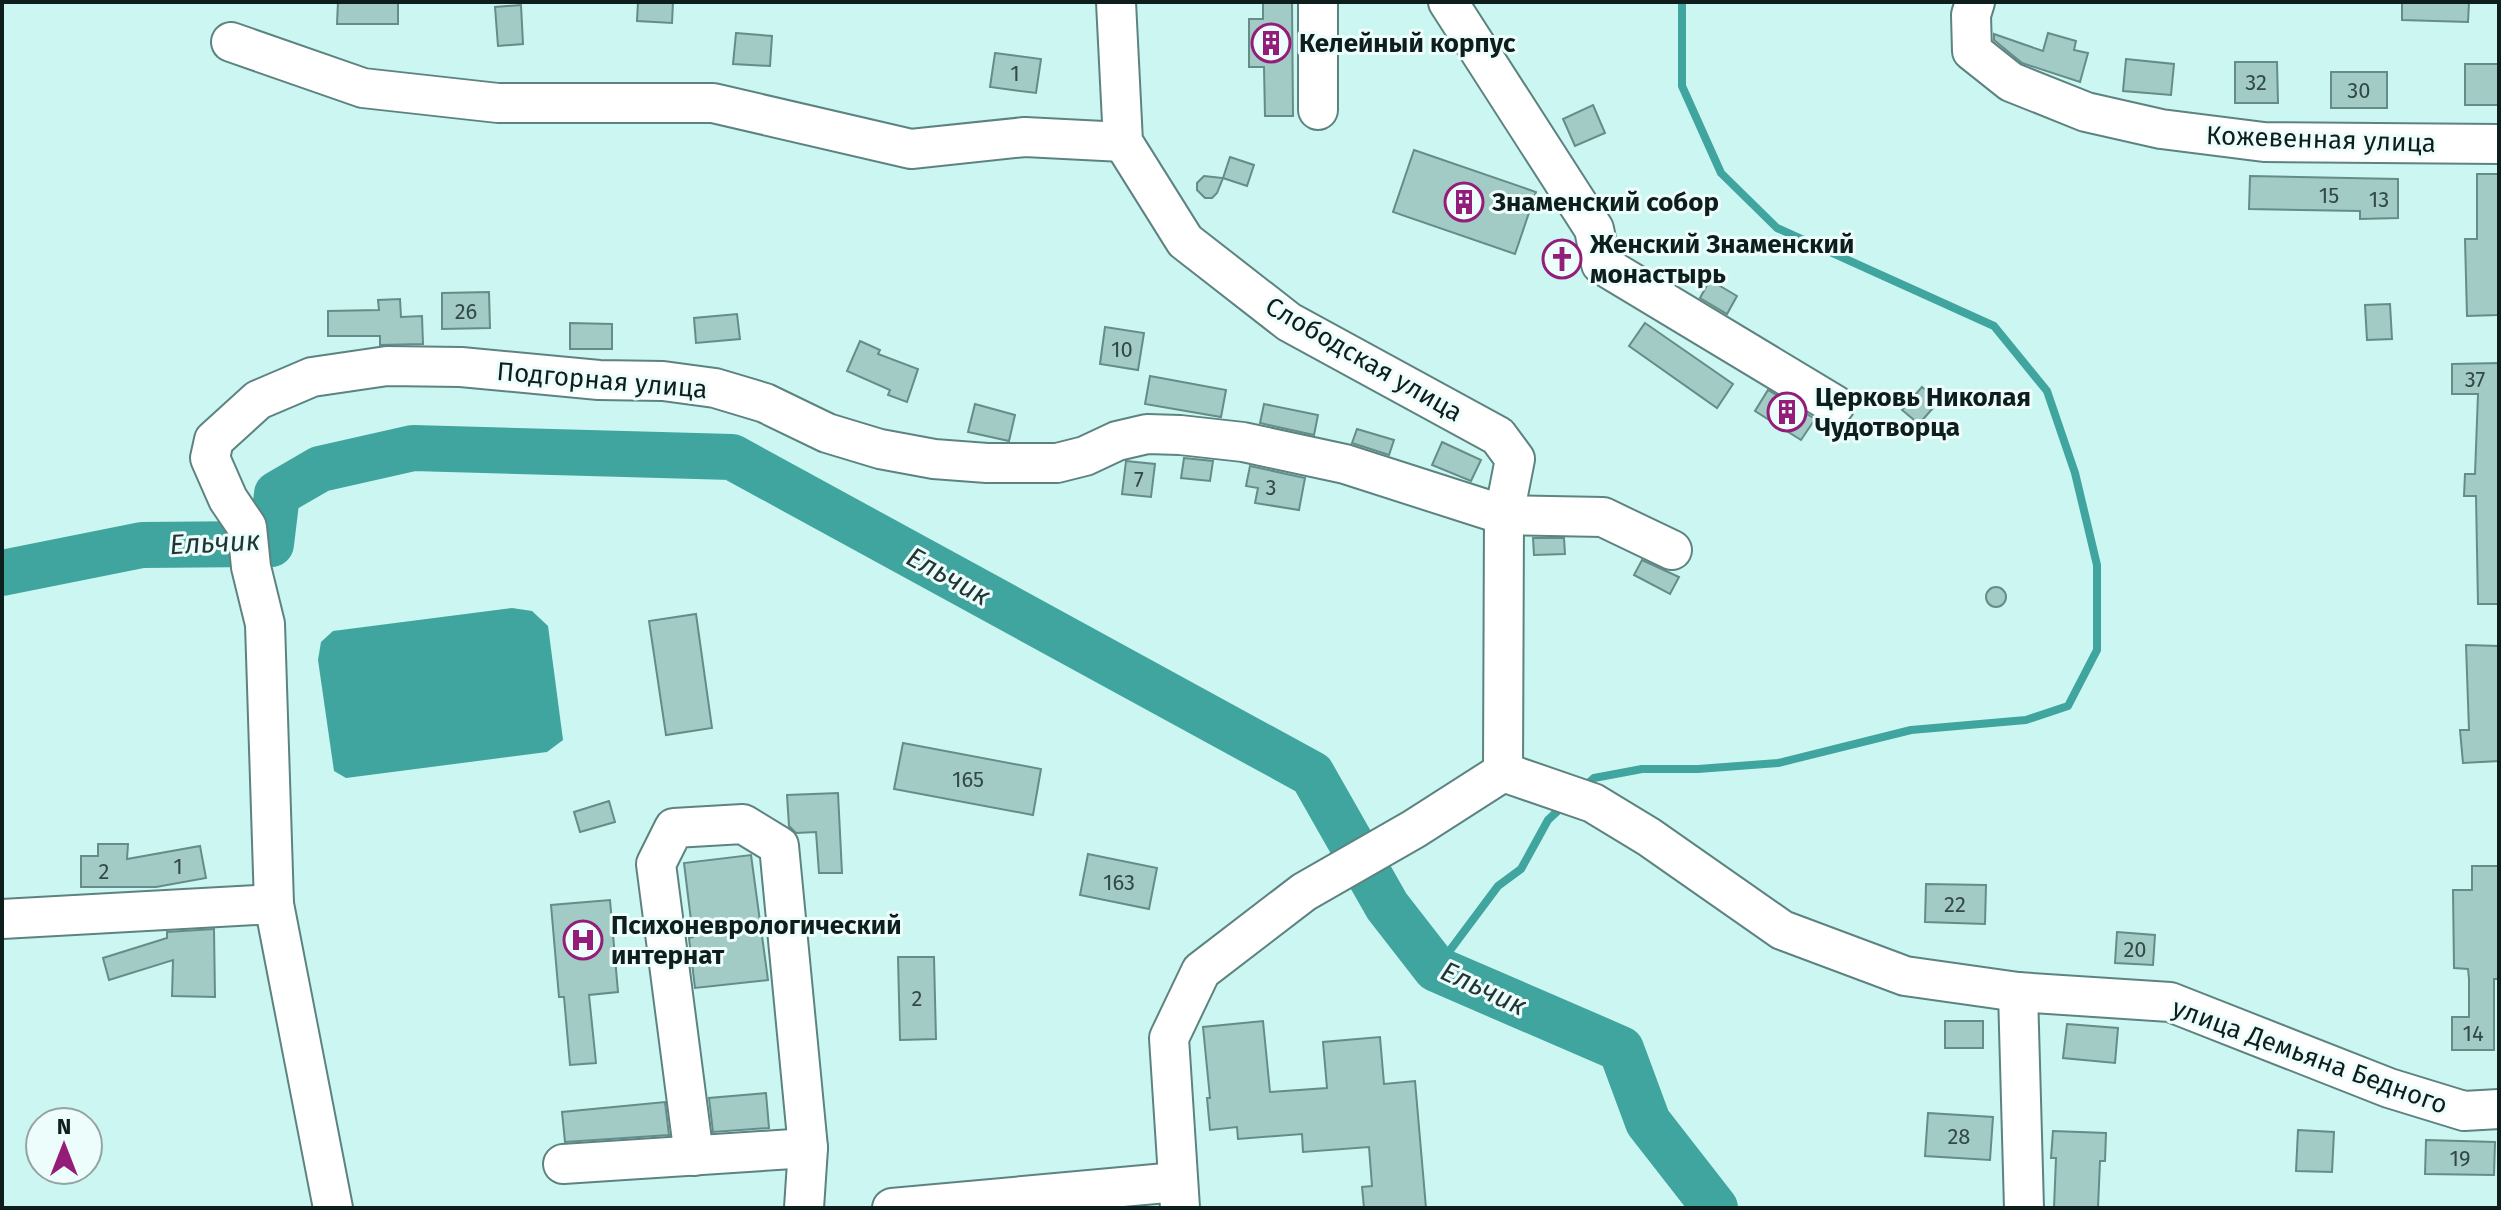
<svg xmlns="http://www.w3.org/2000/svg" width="2501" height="1210" viewBox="0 0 2501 1210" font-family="'Fira Sans',sans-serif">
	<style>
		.water { fill: #3fa59e }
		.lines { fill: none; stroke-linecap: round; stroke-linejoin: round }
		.stream { stroke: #3fa59e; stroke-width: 8 }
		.river { stroke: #3fa59e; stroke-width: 46 }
		.building { fill: #a2cbc6; stroke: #658c88; stroke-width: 2 }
		.minor-casing { stroke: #5d8380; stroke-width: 42 }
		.minor { stroke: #fff; stroke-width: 38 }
		.labels { text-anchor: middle; stroke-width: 6; stroke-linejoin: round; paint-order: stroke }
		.number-label { font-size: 22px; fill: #334946 }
		.poi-label { font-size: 26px; font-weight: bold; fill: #0e1e1c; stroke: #edfdfb; text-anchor: start }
		.street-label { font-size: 26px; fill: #0e1e1c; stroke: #edfdfb }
		.water-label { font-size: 28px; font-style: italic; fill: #1f3634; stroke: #edfdfb }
	</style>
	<rect width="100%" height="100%" fill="#ccf6f1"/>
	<!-- water -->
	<path class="water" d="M512,608L532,611L548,626L563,740L547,752L346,778L334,771L318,660L321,642L333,631Z"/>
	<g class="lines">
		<!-- stream -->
		<g class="stream">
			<path d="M1584,787L1594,778L1642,769H1698L1778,763L1911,730L2026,720L2068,706L2097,650V565L2075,473L2047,391L1994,326L1777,228L1721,173L1682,86V2"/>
			<path d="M1436,969L1498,886L1521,869L1548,820L1565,804"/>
		</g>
		<!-- river -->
		<path class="river" d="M2,573L142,545L271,544L277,494L320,469L413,448L732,457L1312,774L1387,906L1436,969L1621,1049L1648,1122L1715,1208"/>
	</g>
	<!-- building -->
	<g class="building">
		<path d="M338,2H398V24H337Z"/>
		<path d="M638,2H673L672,23L637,21Z"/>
		<path d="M1263,2H1292L1293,116H1265L1264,67H1249V19H1263Z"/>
		<path d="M2402,2H2469L2468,22L2402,20Z"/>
		<path d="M521,5L523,44L498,46L495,7Z"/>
		<path d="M736,33L772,36L770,66L733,64Z"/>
		<path d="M2048,33L2076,41L2074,50L2088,53L2080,82L2022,63L1994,40V34L2043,51Z"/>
		<path d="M995,53L1041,59L1036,93L990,87Z"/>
		<path d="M2126,59L2174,64L2171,95L2123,91Z"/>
		<path d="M2235,62H2277L2278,103H2235Z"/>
		<rect x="2465" y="64" width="34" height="41"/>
		<rect x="2331" y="72" width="56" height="36"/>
		<path d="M1593,105L1605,133L1575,146L1563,119Z"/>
		<path d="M1414,150L1536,192L1515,254L1393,212Z"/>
		<path d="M1230,157L1254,165L1247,186L1223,178Z"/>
		<path d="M2477,174H2499L2498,315L2467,316L2465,239H2477Z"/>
		<path d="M1204,176L1223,178L1217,193L1212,198H1205L1197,190V183Z"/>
		<path d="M2250,176L2398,179V218L2360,219V211L2249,209Z"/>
		<path d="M1710,280L1737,296L1727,314L1700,298Z"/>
		<path d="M489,292L490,328L442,329V293Z"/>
		<path d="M400,299L401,317L422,316L423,344L380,345V336H328V311L379,310L378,300Z"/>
		<path d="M2390,304L2392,339L2367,340L2365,305Z"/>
		<path d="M737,314L740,339L696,343L694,318Z"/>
		<path d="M570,323L612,324V349H570Z"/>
		<path d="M1645,323L1733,384L1717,408L1629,346Z"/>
		<path d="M1105,327L1144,333L1138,370L1100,364Z"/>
		<path d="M860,341L880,350L878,354L918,369L907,402L888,395L890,390L847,371Z"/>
		<path d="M2499,363V604H2478L2476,496H2464L2465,474H2475L2478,394H2452V364Z"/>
		<path d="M1150,376L1226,390L1221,417L1145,404Z"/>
		<path d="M1922,387L1939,401L1919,424L1902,410Z"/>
		<path d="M1768,390L1815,419L1801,440L1755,411Z"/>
		<path d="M975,404L1015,415L1009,441L968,432Z"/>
		<path d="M1264,404L1318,415L1314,435L1260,423Z"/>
		<path d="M1357,429L1394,440L1389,455L1352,443Z"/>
		<path d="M1442,442L1481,460L1471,481L1432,465Z"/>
		<path d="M1184,458L1213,461L1210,481L1181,478Z"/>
		<path d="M1126,461L1155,464L1151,497L1122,494Z"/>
		<path d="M1250,466L1305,478L1299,510L1255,503L1258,488L1246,486Z"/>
		<path d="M1533,538H1564L1565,554L1534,555Z"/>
		<path d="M1642,560L1679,577L1670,594L1634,575Z"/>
		<circle cx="1996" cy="597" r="10"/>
		<path d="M696,614L712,728L666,735L649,621Z"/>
		<path d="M2466,645L2499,646V761L2463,763L2460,730H2469Z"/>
		<path d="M903,743L1041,769L1033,815L894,789Z"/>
		<path d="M838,793L842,873H819L816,832L796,833L789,826L787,795Z"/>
		<path d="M609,801L615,822L580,832L574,812Z"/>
		<path d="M98,844H128L127,859L200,846L206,878L156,887H81V856H98Z"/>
		<path d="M1088,854L1157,868L1149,909L1080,895Z"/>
		<path d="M751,855L768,980L695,988L689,938L693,937L684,863Z"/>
		<path d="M2472,866H2499L2498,979H2494V1050H2452V1017H2469V979L2468,969L2454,968L2453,890H2472Z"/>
		<path d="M1926,884L1986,885L1985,924L1925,922Z"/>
		<path d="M610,900L618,992L589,995L596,1063L570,1065L564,997H559L551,905Z"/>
		<path d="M214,929L215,997L172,996L173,960L109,980L103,958L167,938V932Z"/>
		<path d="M2117,932L2155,935L2153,965L2115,963Z"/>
		<path d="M898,957H934L936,1039L900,1040Z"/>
		<path d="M1263,1021L1270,1092L1327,1088L1323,1042L1380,1037L1384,1084L1415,1081L1426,1208H1364L1362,1187L1372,1186L1369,1147L1303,1152L1302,1134L1238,1139L1237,1127L1210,1130L1207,1098H1210L1203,1027Z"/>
		<rect x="1945" y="1021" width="38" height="27"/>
		<path d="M2067,1024L2118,1028L2115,1063L2063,1058Z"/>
		<path d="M766,1093L769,1128L713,1132L709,1098Z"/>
		<path d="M665,1102L669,1135L565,1142L562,1112Z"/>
		<path d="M1928,1113L1993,1117L1990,1160L1925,1156Z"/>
		<path d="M2298,1130L2334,1132L2332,1172L2296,1171Z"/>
		<path d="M2053,1131L2106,1133L2105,1161H2100L2098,1208H2054L2056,1158H2051Z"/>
		<path d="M2426,1140L2495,1142L2494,1175L2425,1174Z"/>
	</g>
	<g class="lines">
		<defs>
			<g id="minor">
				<path d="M1116,2L1123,142L1185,241L1289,322L1498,436L1515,459L1504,515L1503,772L1414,829L1304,892L1201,971L1169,1038L1180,1208"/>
				<path d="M1448,2L1594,229L1601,264L1835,405"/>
				<path d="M1975,2L1971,15L1972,51L2011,82L2086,112L2161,129L2264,142L2499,144"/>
				<path d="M231,42L363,88L498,103H713L911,149L1025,137L1123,142"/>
				<path d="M1318,110V2"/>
				<path d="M1503,772L1593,803L1649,837L1782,930L1905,976L2018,992L2170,1002L2389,1088L2464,1111L2499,1109"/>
				<path d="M2,919L274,904"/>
				<path d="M2018,992L2024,1208"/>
				<path d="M694,1156L656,864L674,828L743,824L779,846L808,1148L804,1208"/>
				<path d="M563,1164L808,1148"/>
				<path d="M333,1208L274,904L265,624L251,567L247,527L228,499L210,458L214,440L258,400L312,377L387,366L461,367L599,380L663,381L715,388L765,403L827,433L880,449L934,459L987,463H1057L1085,456L1117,441L1147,434L1180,435L1243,442L1345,464L1504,515L1603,517L1672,550"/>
				<path d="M892,1208L1177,1182"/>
			</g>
		</defs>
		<!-- minor casing -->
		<use href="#minor" class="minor-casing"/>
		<!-- minor -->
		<use href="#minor" class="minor"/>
	</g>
	<!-- icons -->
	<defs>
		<symbol id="building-ring" viewBox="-11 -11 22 22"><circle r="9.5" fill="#edfdfb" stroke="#941d7a" stroke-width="1.5"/><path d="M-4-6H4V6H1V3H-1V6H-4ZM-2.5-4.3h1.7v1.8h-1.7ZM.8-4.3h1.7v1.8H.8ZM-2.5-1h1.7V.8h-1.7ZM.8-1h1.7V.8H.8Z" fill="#941d7a"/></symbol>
		<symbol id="church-ring" viewBox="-11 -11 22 22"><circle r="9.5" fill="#edfdfb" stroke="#941d7a" stroke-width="1.5"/><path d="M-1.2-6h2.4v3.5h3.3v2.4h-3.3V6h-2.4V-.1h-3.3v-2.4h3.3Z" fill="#941d7a"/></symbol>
		<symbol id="hospital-ring" viewBox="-11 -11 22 22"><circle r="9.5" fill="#edfdfb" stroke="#941d7a" stroke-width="1.5"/><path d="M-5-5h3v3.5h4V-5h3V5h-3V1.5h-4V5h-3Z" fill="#941d7a"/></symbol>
	</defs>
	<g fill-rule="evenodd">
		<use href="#building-ring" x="1249" y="21" width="44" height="44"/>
		<use href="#building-ring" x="1442" y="180" width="44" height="44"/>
		<use href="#church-ring" x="1540" y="237" width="44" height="44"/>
		<use href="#building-ring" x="1765" y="390" width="44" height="44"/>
		<use href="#hospital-ring" x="561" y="918" width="44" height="44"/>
	</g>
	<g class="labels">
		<!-- number labels -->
		<g class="number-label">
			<text x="1015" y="81">1</text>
			<text x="2256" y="90">32</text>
			<text x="2359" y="98">30</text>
			<text x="2329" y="203">15</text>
			<text x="2379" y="207">13</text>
			<text x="466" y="319">26</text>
			<text x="1122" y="357">10</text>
			<text x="2475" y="387">37</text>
			<text x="1139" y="487">7</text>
			<text x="1271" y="495">3</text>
			<text x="968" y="787">165</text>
			<text x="178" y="874">1</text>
			<text x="104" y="879">2</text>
			<text x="1119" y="890">163</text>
			<text x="1955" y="912">22</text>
			<text x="2135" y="957">20</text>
			<text x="917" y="1006">2</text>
			<text x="2473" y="1041">14</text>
			<text x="1959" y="1144">28</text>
			<text x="2460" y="1166">19</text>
		</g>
		<!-- poi labels -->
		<g class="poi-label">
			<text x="1299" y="52">Келейный корпус</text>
			<text x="1492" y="211">Знаменский собор</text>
			<text x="1590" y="253">Женский Знаменский<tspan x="1590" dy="30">монастырь</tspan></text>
			<text x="1815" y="406">Церковь Николая<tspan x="1815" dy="30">Чудотворца</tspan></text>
			<text x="611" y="934">Психоневрологический<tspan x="611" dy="30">интернат</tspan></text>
		</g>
		<!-- street labels -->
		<g class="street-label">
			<text transform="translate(2321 139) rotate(2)" y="9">Кожевенная улица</text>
			<text transform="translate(1364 359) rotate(30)" y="9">Слободская улица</text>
			<text transform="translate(602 380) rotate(5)" y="9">Подгорная улица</text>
			<text transform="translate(2310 1056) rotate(20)" y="9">улица Демьяна Бедного</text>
		</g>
		<!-- water labels -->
		<g class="water-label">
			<text transform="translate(215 542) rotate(-3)" y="10">Ельчик</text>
			<text transform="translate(949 576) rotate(29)" y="10">Ельчик</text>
			<text transform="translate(1484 988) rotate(25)" y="10">Ельчик</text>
		</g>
	</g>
	<!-- border -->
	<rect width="2501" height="1210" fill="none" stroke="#0e1e1c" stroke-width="8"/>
	<!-- north arrow -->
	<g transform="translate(64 1146)"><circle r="38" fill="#edfdfb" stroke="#94a4a2" stroke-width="2"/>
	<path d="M0-6L14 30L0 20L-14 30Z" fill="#941d7a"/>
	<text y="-12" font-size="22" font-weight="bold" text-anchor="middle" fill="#0e1e1c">N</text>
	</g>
</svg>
